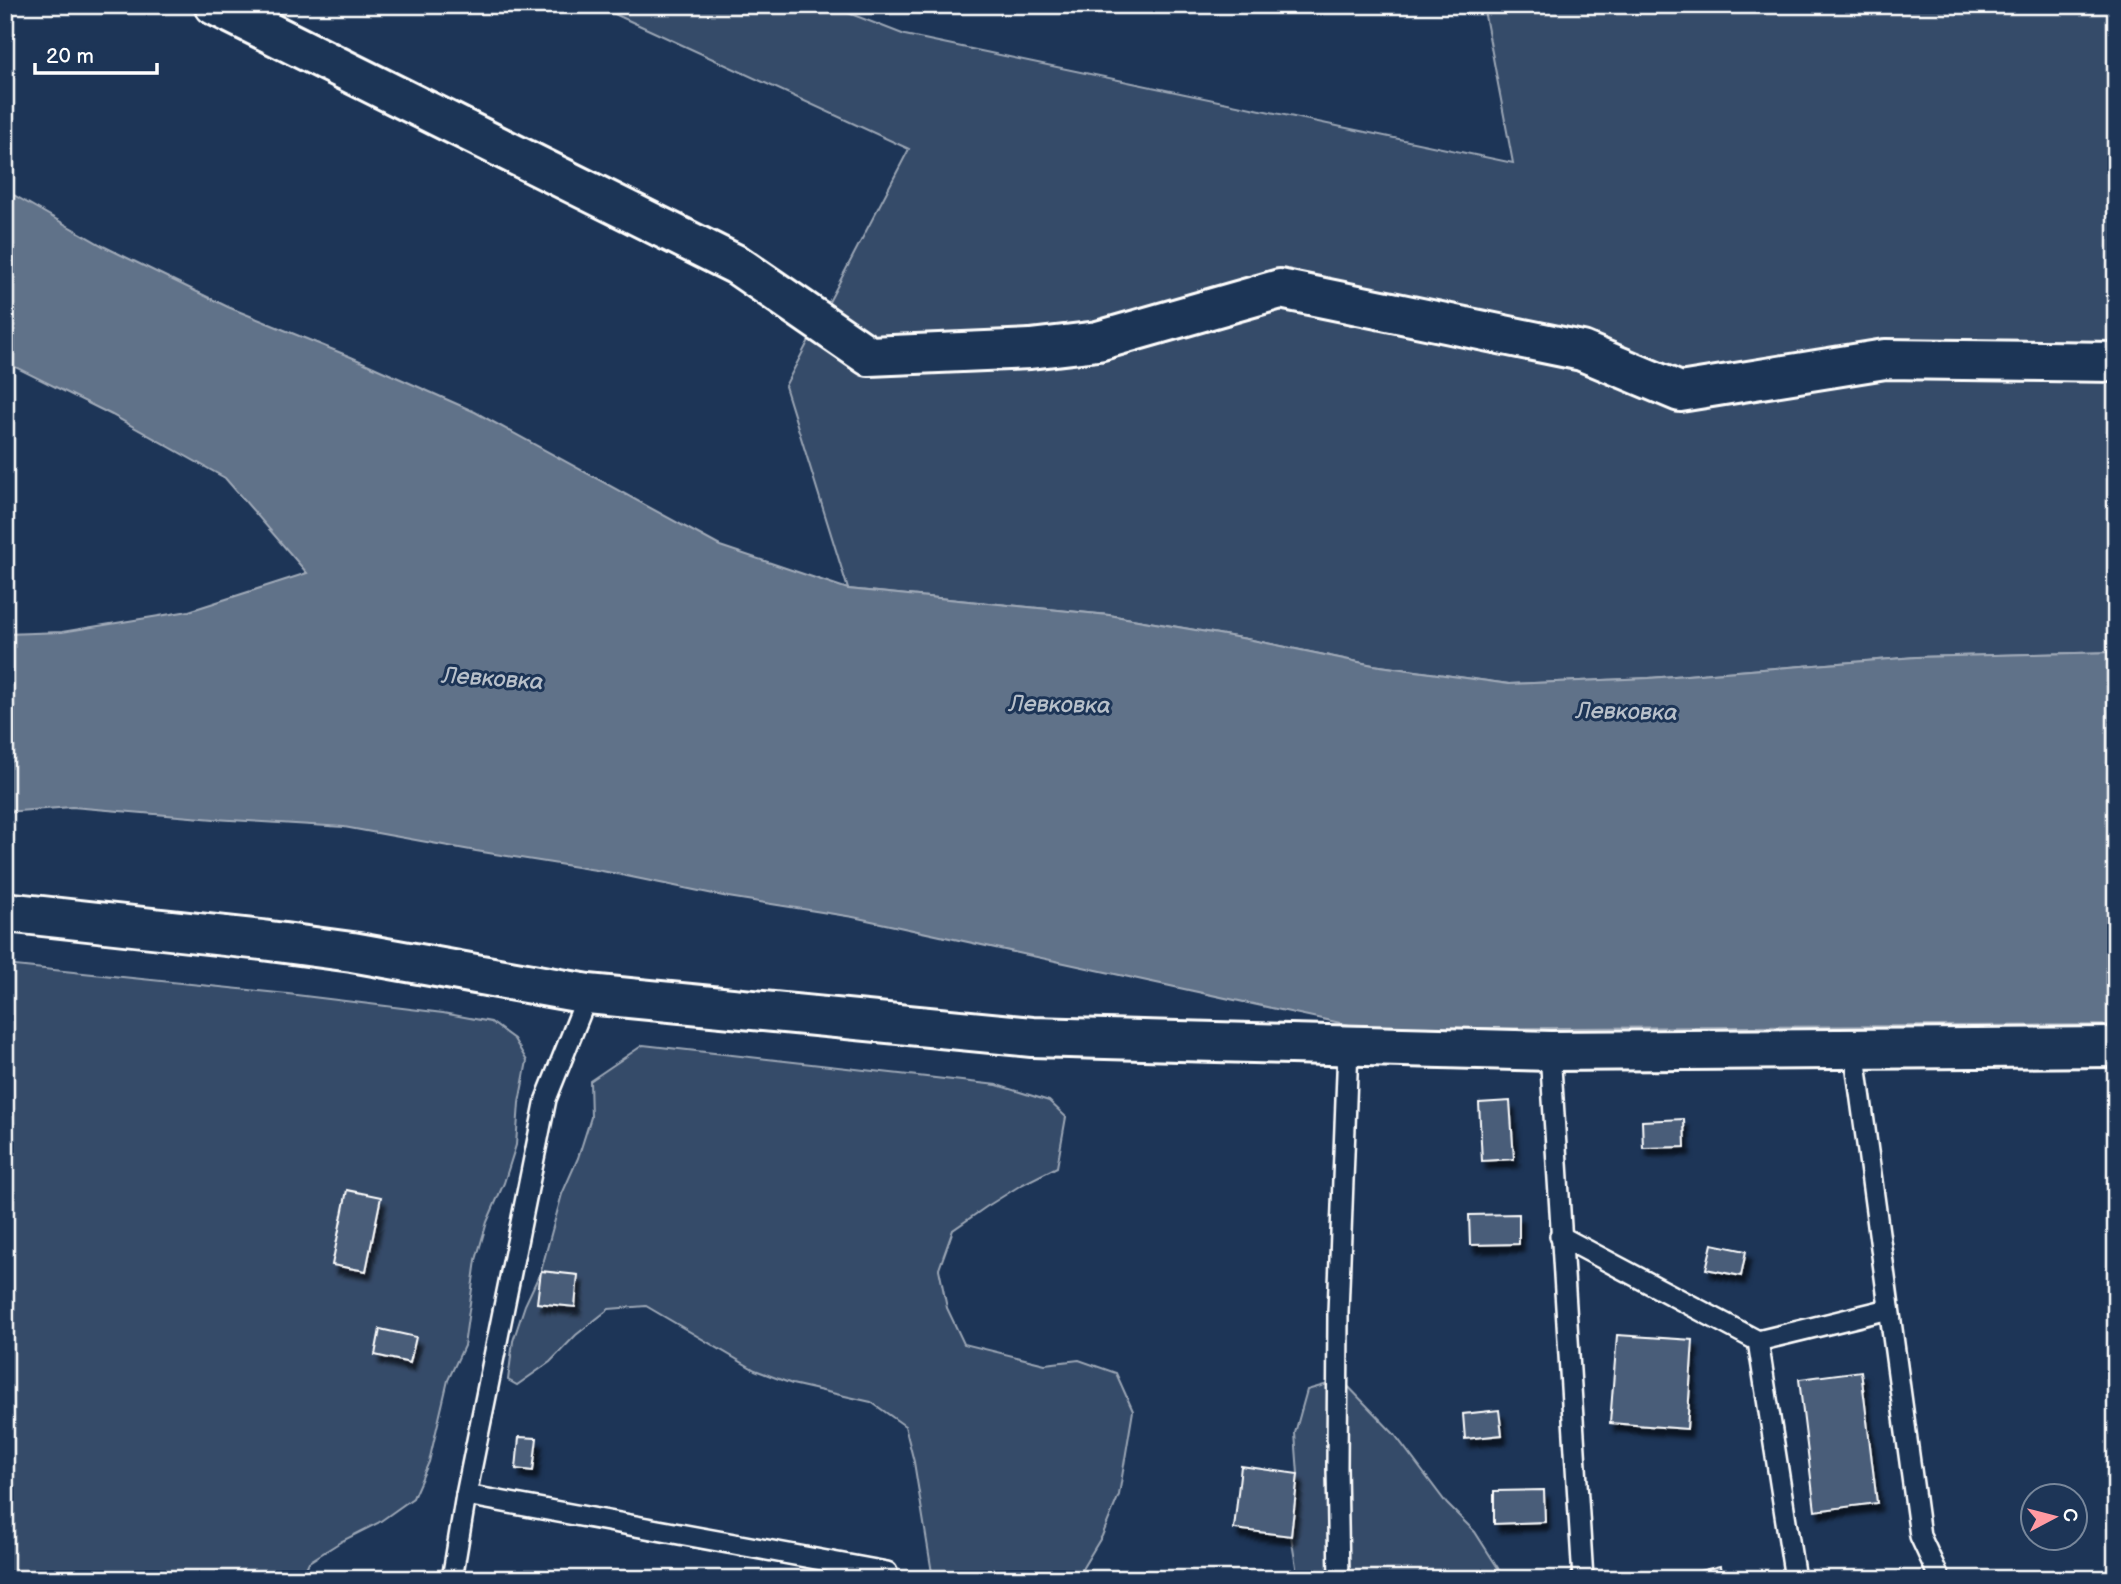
<svg xmlns="http://www.w3.org/2000/svg" width="2121" height="1584" viewBox="0 0 2121 1584" font-family="'Balsamiq Sans',sans-serif">
	<style>
		.green { fill: #364b69; stroke: #9aa5b4; stroke-width: 2 }
		.water { fill: #617289; stroke: #a0aab8; stroke-width: 2 }
		.building { fill: #4a5d79; stroke: #fff; stroke-width: 2; filter: url(#shadow) }
		.lines { fill: none; stroke-linecap: round; stroke-linejoin: round }
		.service-casing { stroke: #fff; stroke-width: 24 }
		.minor-casing { stroke: #fff; stroke-width: 44 }
		.tertiary-casing { stroke: #fff; stroke-width: 44 }
		.service { stroke: #1d3557; stroke-width: 19 }
		.minor { stroke: #1d3557; stroke-width: 38 }
		.tertiary { stroke: #1d3557; stroke-width: 38 }
		.labels { text-anchor: middle; stroke-width: 6; stroke-linejoin: round; paint-order: stroke }
		.water-label { font-size: 23px; font-style: italic; fill: #b8c0ca; stroke: #1d3557 }
	</style>
	<defs>
		<filter id="shadow"><feDropShadow dx="4.5" dy="8" stdDeviation="2" flood-color="#0009"/></filter>
	</defs>
	<rect width="100%" height="100%" fill="#1d3557"/>
	<filter id="ink" filterUnits="userSpaceOnUse"><feTurbulence type="fractalNoise" baseFrequency=".0143" numOctaves="2"/><feDisplacementMap in="SourceGraphic" scale="14" xChannelSelector="R" yChannelSelector="G"/><feConvolveMatrix kernelMatrix="1 2 1 2 8 2 1 2 1" color-interpolation-filters="sRGB"/></filter>
	<g filter="url(#ink)">
		<!-- green -->
		<g class="green">
			<path d="M595,5H828L905,35L1513,163L1483,5H2116V652L1916,657L1649,678L1509,684L1373,665L1247,639L1109,615L848,589L785,386L909,149Z"/>
			<path d="M5,965L288,994L443,1013L491,1022L514,1039L527,1061L519,1103L516,1145L504,1183L487,1222L476,1260L464,1346L448,1380L429,1462L413,1498L378,1523L342,1541L309,1562L301,1579H5Z"/>
			<path d="M643,1045L997,1085L1049,1101L1066,1117L1057,1167L1021,1185L986,1207L953,1230L939,1269L947,1308L964,1344L1045,1364L1079,1360L1116,1373L1133,1411L1119,1495L1102,1536L1076,1579H933L914,1462L905,1426L871,1402L792,1384L755,1370L646,1306L609,1309L576,1335L550,1362L517,1385L508,1380L513,1341L525,1305L541,1271L562,1194L578,1158L591,1117L590,1081Z"/>
			<path d="M1342,1380L1395,1435L1447,1504L1475,1532L1505,1579H1298L1291,1536V1518L1298,1474L1295,1433L1307,1390Z"/>
		</g>
		<!-- water -->
		<path class="water" d="M5,190L103,246L228,307L351,357L475,412L720,546L848,589L1109,615L1247,639L1373,665L1509,684L1649,678L1916,657L2116,652V1025L1368,1029L853,917L728,897L602,871L476,851L344,827L214,819L72,807L5,812V634L62,632L189,611L307,573L225,478L112,415L5,362Z"/>
		<!-- building -->
		<g class="building">
			<path d="M1510,1101L1514,1159L1482,1161L1479,1103Z"/>
			<path d="M1684,1119L1685,1147L1643,1148L1642,1121Z"/>
			<path d="M347,1190L381,1197L366,1271L332,1265Z"/>
			<path d="M1519,1214V1244L1470,1245L1469,1215Z"/>
			<path d="M1712,1244L1746,1251L1741,1276L1706,1269Z"/>
			<path d="M541,1271L578,1275L575,1307L537,1303Z"/>
			<path d="M380,1329L416,1337L410,1363L375,1355Z"/>
			<path d="M1617,1335L1693,1340L1687,1429L1610,1423Z"/>
			<path d="M1861,1371L1877,1503L1815,1511L1799,1379Z"/>
			<path d="M1499,1410L1502,1435L1465,1439L1463,1414Z"/>
			<path d="M519,1437L537,1438L533,1471L516,1469Z"/>
			<path d="M1241,1466L1298,1474L1291,1536L1234,1529Z"/>
			<path d="M1544,1490L1545,1522L1494,1524V1491Z"/>
			<path d="M1720,1566L1723,1579H1667Z"/>
		</g>
		<g class="lines">
			<defs>
				<g id="service">
					<path d="M1854,1048L1920,1536L1940,1579"/>
					<path d="M1550,1051L1583,1579"/>
					<path d="M1560,1236L1758,1341L1795,1579"/>
					<path d="M1758,1341L1889,1309"/>
					<path d="M466,1495L887,1572"/>
					<path d="M452,1579L466,1495L546,1099L588,994"/>
					<path d="M1339,1579L1337,1467L1338,1313L1348,1047"/>
				</g>
				<path id="minor" d="M214,5L737,265L869,356L1030,349L1098,341L1280,289L1582,351L1680,392L1885,359L2116,362"/>
				<path id="tertiary" d="M5,912L262,940L352,952L588,994L1032,1037L1550,1051L2116,1047"/>
			</defs>
			<!-- service casing -->
			<use href="#service" class="service-casing"/>
			<!-- minor casing -->
			<use href="#minor" class="minor-casing"/>
			<!-- tertiary casing -->
			<use href="#tertiary" class="tertiary-casing"/>
			<!-- service -->
			<use href="#service" class="service"/>
			<!-- minor -->
			<use href="#minor" class="minor"/>
			<!-- tertiary -->
			<use href="#tertiary" class="tertiary"/>
		</g>
	</g>
	<g class="labels">
		<!-- water labels -->
		<g class="water-label">
			<text transform="translate(493 678) rotate(4)" y="8">Левковка</text>
			<text transform="translate(1060 704) rotate(1)" y="8">Левковка</text>
			<text transform="translate(1627 711) rotate(1)" y="8">Левковка</text>
		</g>
	</g>
	<!-- margin -->
	<rect width="2121" height="1584" fill="none" stroke="#1d3557" stroke-width="28"/>
	<rect x="14" y="14" width="2093" height="1556" fill="none" stroke="#fff" stroke-width="2.5" filter="url(#ink)"/>
	<!-- north arrow -->
	<g transform="translate(2054 1517) rotate(83)"><circle r="33" fill="#1d3557" stroke="#77869a" stroke-width="2"/>
	<path d="M0-5L12 26L0 18L-12 26Z" fill="#ff9aa2"/>
	<text y="-10" font-size="19" font-weight="bold" text-anchor="middle" fill="#ffffff">С</text>
	</g>
	<!-- scale -->
	<path d="M35 63v10h122v-10" fill="none" stroke="#ffffff" stroke-width="3.5"/>
	<text x="46" y="63" font-size="21" fill="#ffffff" stroke="#1d3557" stroke-width="5" paint-order="stroke">20 m</text>
</svg>
